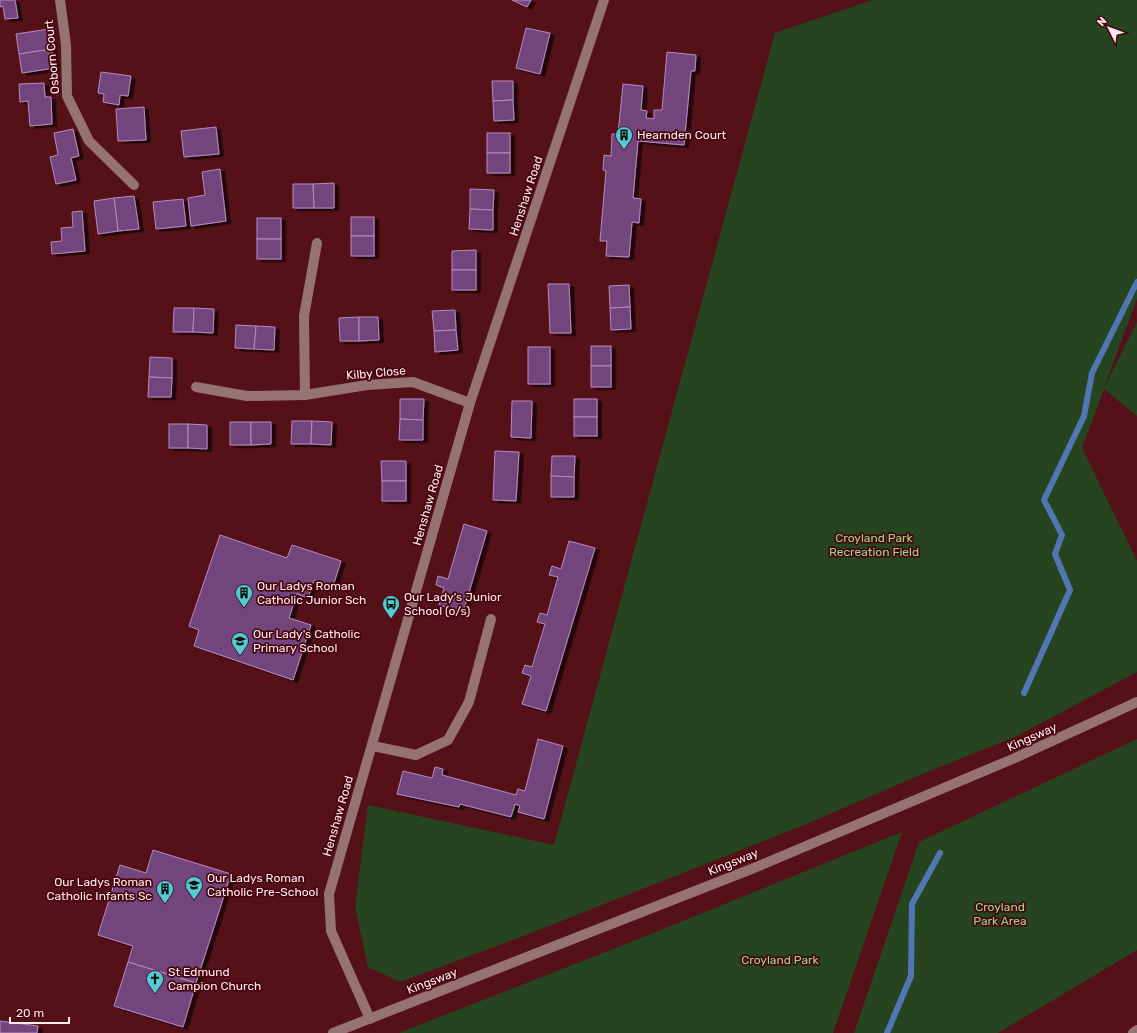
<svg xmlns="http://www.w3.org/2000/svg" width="1137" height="1033" viewBox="0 0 1137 1033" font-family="Rubik,sans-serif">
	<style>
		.green { fill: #26441f }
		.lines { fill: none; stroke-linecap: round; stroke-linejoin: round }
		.stream { stroke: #5276b3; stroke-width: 6 }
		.building { fill: #73457d; stroke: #b889c3; filter: url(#shadow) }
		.minor { stroke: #967372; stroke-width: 10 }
		.labels { text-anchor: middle; stroke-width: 3.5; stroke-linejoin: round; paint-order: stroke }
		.street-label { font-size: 12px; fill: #feecec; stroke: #48050f }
		.poi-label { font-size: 12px; fill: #feecec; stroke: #48050f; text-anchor: start }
		.park-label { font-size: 12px; fill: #96db88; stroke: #48050f }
	</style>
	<defs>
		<filter id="shadow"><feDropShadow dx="4.5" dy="2.5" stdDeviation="0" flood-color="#0009"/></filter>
	</defs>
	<rect width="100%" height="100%" fill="#541218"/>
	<!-- green -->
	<g class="green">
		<path d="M873,0H1137V299L1104,388L1137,322V416L1104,389L1082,448L1137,561V672L1017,736L927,772L804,825L526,935L400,982L368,967L355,907L368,805L554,845L775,33Z"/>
		<path d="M1137,739V950L998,1033H854L919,842Z"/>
		<path d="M902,832L833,1033H399L641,938Z"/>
	</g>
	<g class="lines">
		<!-- stream -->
		<g class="stream">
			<path d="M1024,693L1070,590L1055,554L1062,535L1044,500L1084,416L1092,373L1137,282"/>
			<path d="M887,1033L911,976L912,904L940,853"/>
		</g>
	</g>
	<!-- building -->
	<g class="building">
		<path d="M0,0H15L18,18L5,19L3,6L0,7Z"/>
		<path d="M512,0H531L527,7Z"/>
		<path d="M526,28L550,33L540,74L516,68Z"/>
		<path d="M49,29L52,49L19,54L16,34Z"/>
		<path d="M52,49L55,68L22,73L19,54Z"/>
		<path d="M667,52L696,55L695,71H691L684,145L638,141L633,198L641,199L639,223L632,222L629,257L606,256L607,241H600L606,171L603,170L604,155L611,156L612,134H618L623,84L643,86L641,110L647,111L646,118L654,119V110H662Z"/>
		<path d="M101,72L131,76L128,96L120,95L119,105L103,102L104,94L98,93Z"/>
		<path d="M492,81H513V100L493,101Z"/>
		<path d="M44,83L45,97H51L52,124L30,126L28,101L20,102L19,84Z"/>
		<path d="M513,100L514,120L494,121L493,101Z"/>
		<path d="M144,107L146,140L118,141L116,109Z"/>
		<path d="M216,127L219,154L184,157L181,131Z"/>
		<path d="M73,129L79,156L71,158L76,180L56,184L50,157L58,155L54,133Z"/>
		<rect x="487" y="133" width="23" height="20"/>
		<rect x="487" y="153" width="23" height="20"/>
		<path d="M220,169L226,221L191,226L188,198L205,195L202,172Z"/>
		<path d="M334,183V208H314L313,184Z"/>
		<path d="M293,184H313L314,208H293Z"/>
		<path d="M470,189L494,190L493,210L470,209Z"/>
		<path d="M134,196L139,229L118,231L114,198Z"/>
		<path d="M114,198L118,231L98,234L94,201Z"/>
		<path d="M183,199L186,226L156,229L153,202Z"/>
		<path d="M470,209L493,210V230L469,229Z"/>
		<path d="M82,211L85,251L52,254L51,242L62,241L61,228L73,227L72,212Z"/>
		<rect x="351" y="217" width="23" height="19"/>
		<rect x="257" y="218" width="24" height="21"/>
		<rect x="351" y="236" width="23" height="20"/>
		<rect x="257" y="239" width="24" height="20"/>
		<path d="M476,250V270H452V251Z"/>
		<rect x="452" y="270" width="24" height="20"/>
		<path d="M548,284H569L571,333H550Z"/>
		<path d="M629,285L630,307L610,308L609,286Z"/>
		<path d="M630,307L631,329L611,330L610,308Z"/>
		<path d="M174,308H194L193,332H173Z"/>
		<path d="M194,308L214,309L213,333L193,332Z"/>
		<path d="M455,310L456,330L434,331L432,311Z"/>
		<path d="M359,317V341H340L339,318Z"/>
		<path d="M359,317H378L379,340L359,341Z"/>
		<path d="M236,325L256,326L254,349L235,348Z"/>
		<path d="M256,326L275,327L274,350L254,349Z"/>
		<path d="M456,330L458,350L435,352L434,331Z"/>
		<rect x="591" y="346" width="20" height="20"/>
		<rect x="528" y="347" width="22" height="37"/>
		<path d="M150,357L172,358V378L149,377Z"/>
		<rect x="591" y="366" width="20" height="21"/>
		<path d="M149,377L172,378L171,397H148Z"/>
		<path d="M400,399H424L423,420L400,419Z"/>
		<rect x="574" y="399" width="23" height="18"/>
		<path d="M512,401H532L531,438L511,437Z"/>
		<rect x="574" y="417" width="23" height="19"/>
		<path d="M400,419L423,420V440H399Z"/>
		<path d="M292,421H312L311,444H291Z"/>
		<path d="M312,421L332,422L331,445L311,444Z"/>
		<rect x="230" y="422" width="21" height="23"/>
		<path d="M251,422H271V444L251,445Z"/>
		<rect x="169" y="424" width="19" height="24"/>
		<path d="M188,424L207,425V449L188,448Z"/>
		<path d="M495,451L519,452L516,501L493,500Z"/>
		<path d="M552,456H575L574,477L551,476Z"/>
		<path d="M381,461H406V481H382Z"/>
		<path d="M551,476L574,477V497H551Z"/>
		<rect x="382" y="481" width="24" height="20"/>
		<path d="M464,524L487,531L463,613L439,605L444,588L436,585L438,576L448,579Z"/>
		<path d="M220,535L287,558L292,545L341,561L333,586L314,580L308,598L297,594L289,618L311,625L293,680L194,646L199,630L189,626Z"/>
		<path d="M569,541L595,548L546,711L522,704L531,676L522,673L525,665L532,667L545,624L537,622L540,613L547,615L558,577L549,575L552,566L561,569Z"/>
		<path d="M538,739L563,746L544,819L518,812L520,806L515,804L511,817L460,804L459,807L397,794L403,771L432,778L435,767L443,769L442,775L516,795L518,789L525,791Z"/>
		<path d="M153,850L231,874L196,983L128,962L133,946L98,935L120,865L146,873Z"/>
		<path d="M128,962L196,983L183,1027L114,1006Z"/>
		<path d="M0,1021L38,1026L37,1033H0Z"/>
	</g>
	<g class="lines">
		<!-- minor -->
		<g class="minor">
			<path d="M60,0L66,45L67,96L89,141L134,185"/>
			<path d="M196,387L247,396L305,395L367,385L413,382L470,403"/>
			<path d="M305,395L304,316L317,243"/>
			<path d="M373,746L416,755L448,740L469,702L491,619"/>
			<path d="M370,1019L331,931L329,894L470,403L604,0"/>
			<path d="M333,1033L754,868L1015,758L1137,702"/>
			<path d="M1133,1033L1137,1030"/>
		</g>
	</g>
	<!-- icons -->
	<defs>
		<symbol id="building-pin" viewBox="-11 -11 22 30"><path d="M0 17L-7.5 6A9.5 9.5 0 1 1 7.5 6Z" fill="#51ccd3" stroke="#48050f"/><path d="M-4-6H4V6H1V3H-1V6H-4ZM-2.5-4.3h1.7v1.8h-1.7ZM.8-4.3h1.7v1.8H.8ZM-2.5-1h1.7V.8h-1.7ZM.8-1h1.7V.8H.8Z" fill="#111"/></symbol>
		<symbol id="bus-pin" viewBox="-11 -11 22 30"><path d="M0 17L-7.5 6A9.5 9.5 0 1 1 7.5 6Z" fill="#51ccd3" stroke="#48050f"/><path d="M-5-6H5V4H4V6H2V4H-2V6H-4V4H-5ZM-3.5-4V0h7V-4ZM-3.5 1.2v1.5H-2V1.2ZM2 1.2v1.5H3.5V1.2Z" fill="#111"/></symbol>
		<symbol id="school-pin" viewBox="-11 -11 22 30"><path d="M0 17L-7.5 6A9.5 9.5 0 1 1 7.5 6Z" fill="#51ccd3" stroke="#48050f"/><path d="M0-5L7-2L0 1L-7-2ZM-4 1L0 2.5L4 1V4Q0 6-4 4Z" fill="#111"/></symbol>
		<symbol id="church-pin" viewBox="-11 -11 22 30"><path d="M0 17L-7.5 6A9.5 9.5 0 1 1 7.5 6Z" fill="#51ccd3" stroke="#48050f"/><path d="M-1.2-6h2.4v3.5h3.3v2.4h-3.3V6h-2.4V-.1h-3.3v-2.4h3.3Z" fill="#111"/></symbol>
	</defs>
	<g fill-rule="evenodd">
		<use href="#building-pin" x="614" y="125" width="20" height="27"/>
		<use href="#building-pin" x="234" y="583" width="20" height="27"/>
		<use href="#bus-pin" x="381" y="594" width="20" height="27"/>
		<use href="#school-pin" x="230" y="631" width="20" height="27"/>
		<use href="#school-pin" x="184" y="875" width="20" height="27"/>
		<use href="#building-pin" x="155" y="879" width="20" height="27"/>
		<use href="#church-pin" x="145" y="969" width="20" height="27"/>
	</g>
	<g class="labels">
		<!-- street labels -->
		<g class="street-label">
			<text transform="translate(52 57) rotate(-95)" y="4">Osborn Court</text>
			<text transform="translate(526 196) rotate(-72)" y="4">Henshaw Road</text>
			<text transform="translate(376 373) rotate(-5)" y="4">Kilby Close</text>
			<text transform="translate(428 505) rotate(-74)" y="4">Henshaw Road</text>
			<text transform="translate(1032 737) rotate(-24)" y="4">Kingsway</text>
			<text transform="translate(338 816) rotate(-74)" y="4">Henshaw Road</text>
			<text transform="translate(733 862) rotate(-22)" y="4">Kingsway</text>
			<text transform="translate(432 981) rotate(-21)" y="4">Kingsway</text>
		</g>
		<!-- poi labels -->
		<g class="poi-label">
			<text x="637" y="139">Hearnden Court</text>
			<text x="257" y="590">Our Ladys Roman<tspan x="257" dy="14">Catholic Junior Sch</tspan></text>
			<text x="404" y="601">Our Lady's Junior<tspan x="404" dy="14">School (o/s)</tspan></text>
			<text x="253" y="638">Our Lady's Catholic<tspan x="253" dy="14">Primary School</tspan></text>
			<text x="207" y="882">Our Ladys Roman<tspan x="207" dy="14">Catholic Pre-School</tspan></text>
			<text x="152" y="886" text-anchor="end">Our Ladys Roman<tspan x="152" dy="14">Catholic Infants Sc</tspan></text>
			<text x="168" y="976">St Edmund<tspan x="168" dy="14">Campion Church</tspan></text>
		</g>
		<!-- park labels -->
		<g class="park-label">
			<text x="874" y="542">Croyland Park<tspan x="874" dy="14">Recreation Field</tspan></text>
			<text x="1000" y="911">Croyland<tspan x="1000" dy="14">Park Area</tspan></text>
			<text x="780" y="964">Croyland Park</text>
		</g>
	</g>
	<!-- north arrow -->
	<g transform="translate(1109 28) rotate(312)" stroke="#48050f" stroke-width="3" paint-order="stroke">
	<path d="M0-3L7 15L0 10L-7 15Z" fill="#feecec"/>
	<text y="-6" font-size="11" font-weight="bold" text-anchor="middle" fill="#feecec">N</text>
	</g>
	<!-- scale -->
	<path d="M10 1017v6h59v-6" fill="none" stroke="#feecec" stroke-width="2"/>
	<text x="16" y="1017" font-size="12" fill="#feecec" stroke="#48050f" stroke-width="3" paint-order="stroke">20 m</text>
</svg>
